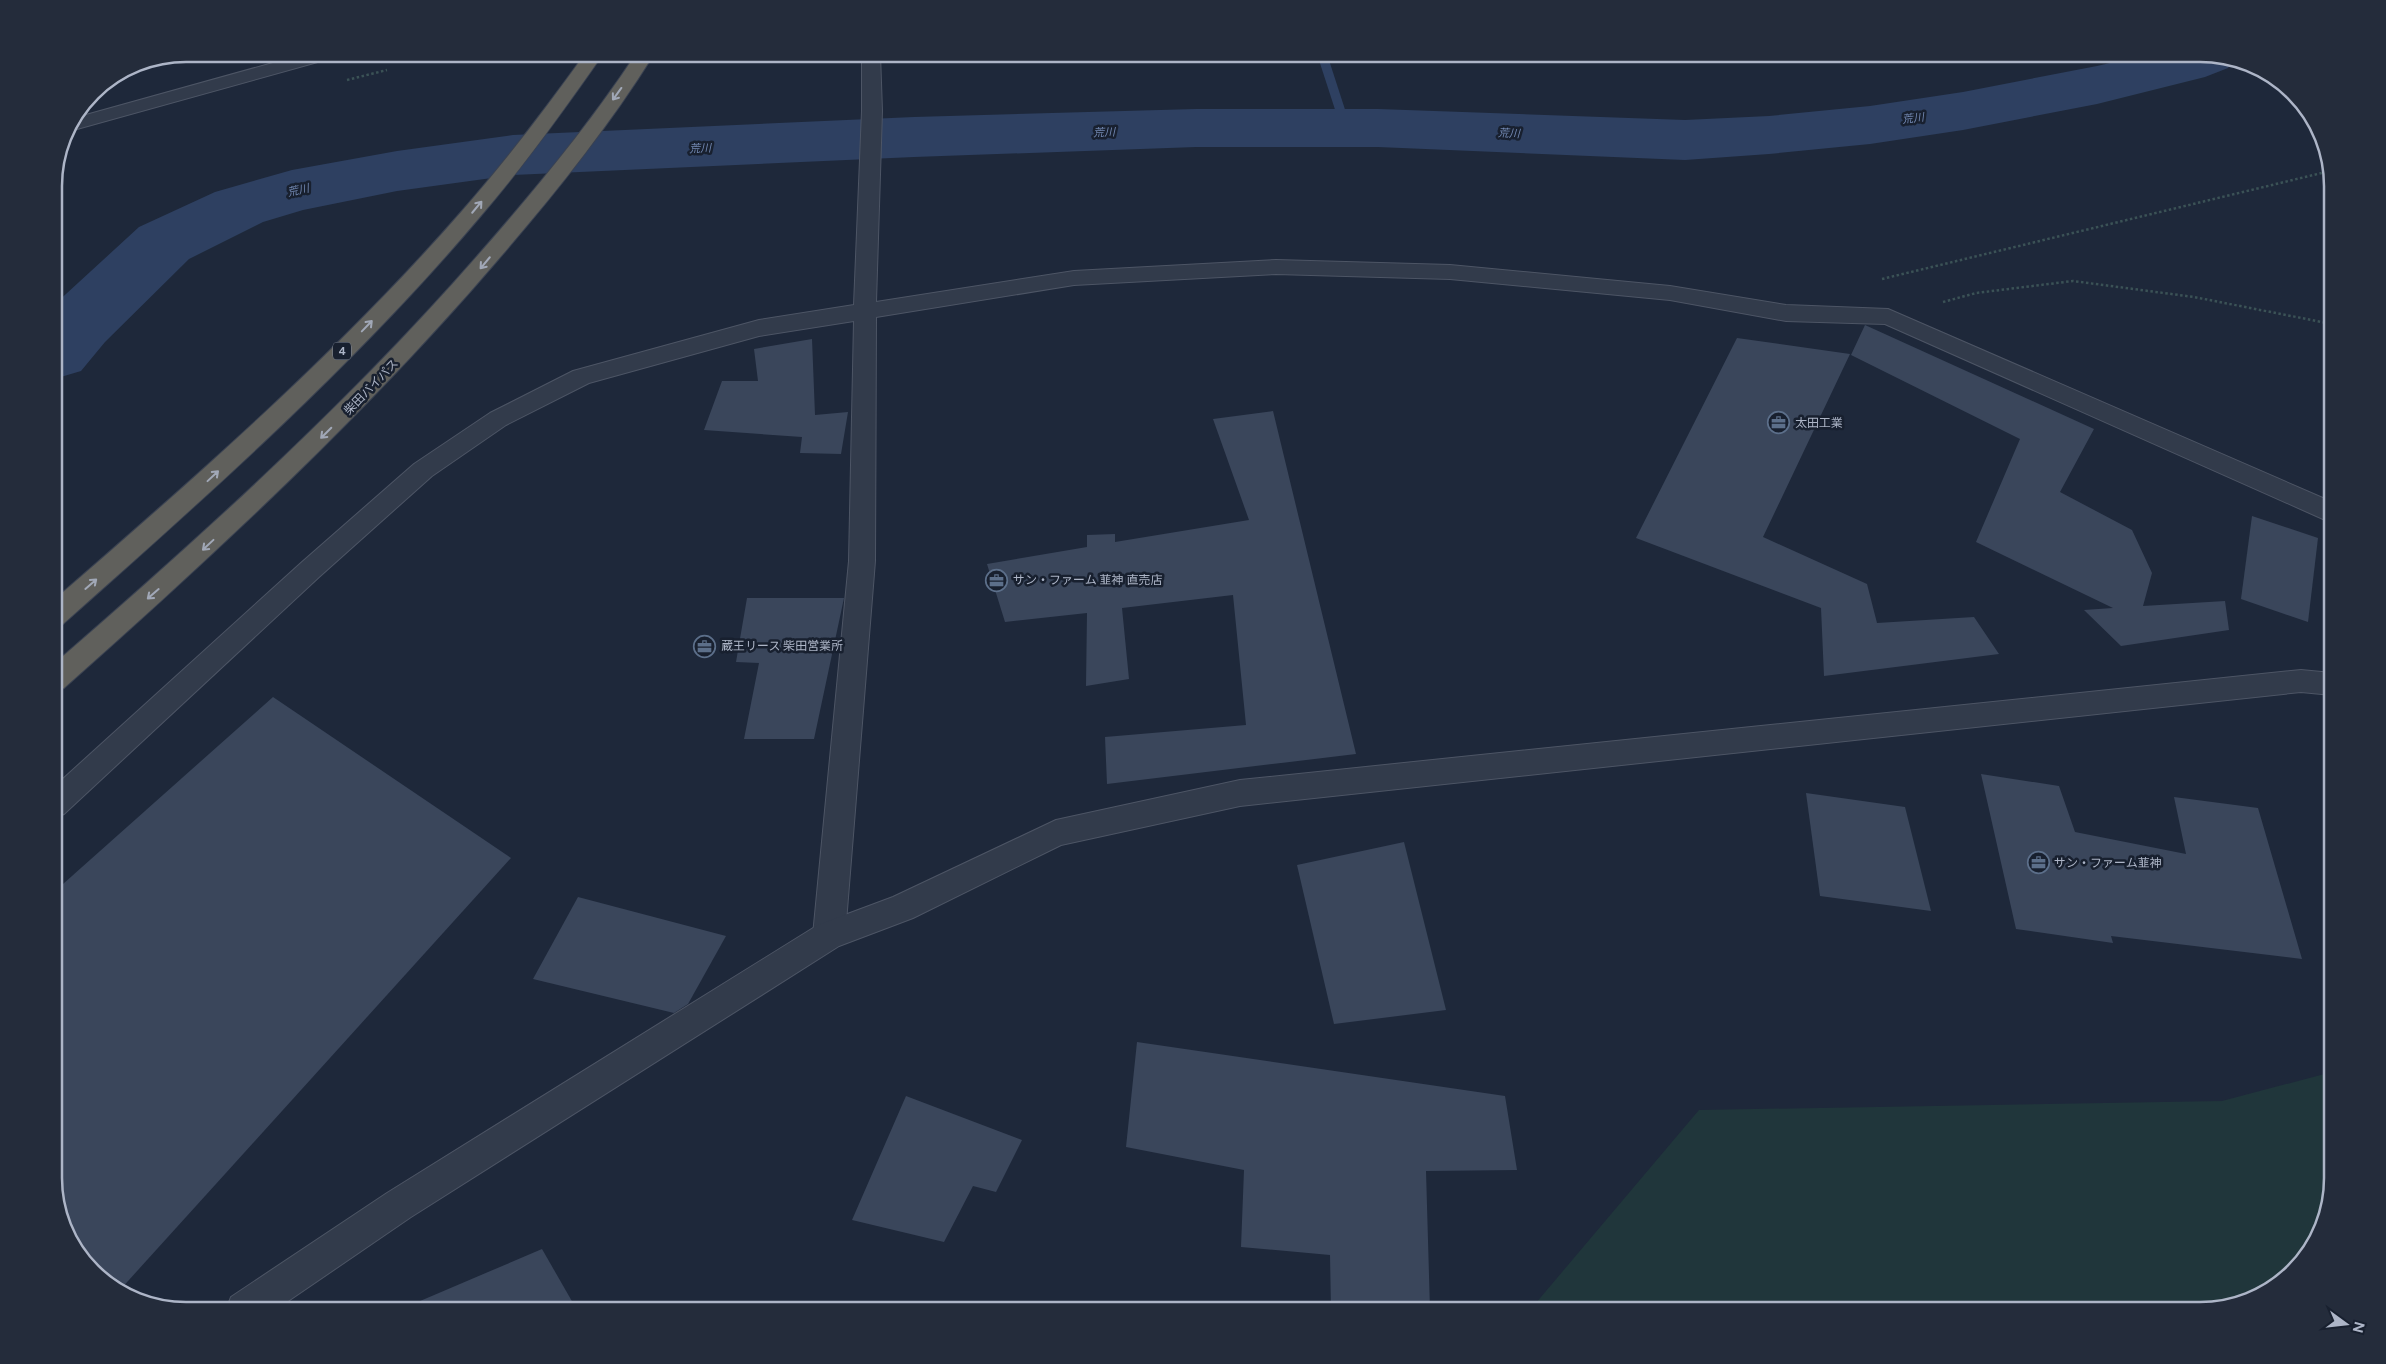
<svg xmlns="http://www.w3.org/2000/svg" width="2386" height="1364" viewBox="0 0 2386 1364" font-family="'Public Sans','Noto Sans JP',sans-serif">
	<style>
		.green { fill: #20363b }
		.lines { fill: none; stroke-linecap: round; stroke-linejoin: round }
		.stream { fill: #2e4061; fill-rule: evenodd }
		.river { fill: #2e4061; fill-rule: evenodd }
		.building { fill: #3a465b }
		.minor-casing { stroke: #4d5565; stroke-width: 2 }
		.tertiary-casing { stroke: #4d5565; stroke-width: 2 }
		.trunk-casing { stroke: #3a4252; stroke-width: 2 }
		.path { stroke: #3b5256; stroke-width: 2.5; stroke-dasharray: 2.5 2.5; stroke-linecap: butt }
		.minor { fill: #323b4b; fill-rule: evenodd }
		.tertiary { fill: #323b4b; fill-rule: evenodd }
		.trunk { fill: #60605c; fill-rule: evenodd }
		.oneway { stroke: #a1a8b7 }
		.labels { text-anchor: middle; stroke-width: 5; stroke-linejoin: round; paint-order: stroke }
		.far-water-label { font-size: 11px; font-style: italic; fill: #7288b2; stroke: #18202f }
		.shield { fill: #18202f; stroke: #808899; stroke-width: 1 }
		.shield-label { font-size: 11px; font-weight: bold; fill: #adb5c7 }
		.street-label { font-size: 12px; fill: #adb5c7; stroke: #18202f }
		.poi-label { font-size: 12px; fill: #adb5c7; stroke: #18202f; text-anchor: start }
		.rim { fill: none; stroke: #adb5c7; stroke-width: 2.5 }
	</style>
	<rect width="100%" height="100%" fill="#1e283a"/>
	<!-- green -->
	<path class="green" d="M2332,1072V1178L2315,1244L2266,1292L2200,1310H1530L1699,1110L2222,1101Z"/>
	<g class="lines">
		<!-- stream -->
		<path class="stream" d="M1317,54H1327L1351,128L1350,130H1342L1341,128Z"/>
		<!-- river -->
		<path class="river" d="M2149,54H2200L2232,62L2228,68L2205,77L2097,104L1963,130L1870,144L1769,154L1685,160L1378,147H1196L914,157L513,175L397,191L303,210L263,222L189,259L105,342L81,371L54,379V305L139,227L215,192L292,170L397,151L513,135L914,117L1196,109H1378L1685,120L1769,116L1870,106L1963,92L2097,66Z"/>
	</g>
	<!-- building -->
	<g class="building">
		<path d="M1865,325L2094,429L2060,492L2132,530L2152,573L2143,606L2225,601L2229,630L2121,646L2084,610L2113,608L1976,542L2020,439L1851,355Z"/>
		<path d="M1737,338L1850,354L1763,537L1867,584L1877,623L1974,617L1999,654L1824,676L1821,608L1636,538Z"/>
		<path d="M812,339L815,415L848,412L841,454L800,453L802,437L704,430L722,381H758L754,349Z"/>
		<path d="M1273,411L1356,754L1107,784L1105,737L1246,725L1233,595L1122,608L1129,679L1086,686L1087,613L1005,622L987,564L1087,547V535L1115,534V542L1249,520L1213,419Z"/>
		<path d="M2252,516L2318,538L2308,622L2241,599Z"/>
		<path d="M747,598H844L814,739H744L759,663L736,662Z"/>
		<path d="M273,697L511,858L119,1291L76,1251L54,1186V892Z"/>
		<path d="M1981,774L2059,786L2075,832L2186,854L2174,797L2258,808L2302,959L2111,936L2113,943L2016,929Z"/>
		<path d="M1806,793L1905,807L1931,911L1820,896Z"/>
		<path d="M1404,842L1446,1010L1334,1024L1297,865Z"/>
		<path d="M578,897L726,936L688,1004L674,1013L533,979Z"/>
		<path d="M1137,1042L1505,1096L1517,1170L1426,1171L1430,1310H1331L1330,1255L1241,1247L1244,1170L1126,1147Z"/>
		<path d="M906,1096L1022,1140L996,1192L973,1186L944,1242L852,1220Z"/>
		<path d="M542,1249L577,1310H399Z"/>
	</g>
	<g class="lines">
		<defs>
			<g id="minor">
				<path d="M305,54H334L332,58L77,129L67,130L75,118Z"/>
				<path d="M862,54H880L882,111L876,302L1074,271L1276,260L1450,265L1670,286L1786,305L1888,309L2332,502V523L1885,324L1786,321L1670,300L1450,279L1276,274L1074,285L876,317L875,561L845,935L840,945L829,950L818,945L813,935L849,561L854,321L759,336L589,383L506,425L432,476L319,577L64,814L54,818V787L301,563L414,464L490,413L573,371L759,320L854,305L862,111Z"/>
			</g>
			<path id="tertiary" d="M2301,670L2332,673V695L2301,692L1240,806L1061,845L913,918L839,946L411,1217L275,1310H226L231,1297L387,1193L818,925L893,897L1056,820L1240,780Z"/>
			<g id="trunk">
				<path d="M585,54H603C564,110 524,166 479,218C354,366 208,495 63,624L54,627V600C196,477 338,353 462,211C506,161 546,108 585,54Z"/>
				<path d="M636,54H654C608,128 553,196 496,262C364,416 215,554 64,688L54,691V664C203,535 349,403 479,254C535,190 589,125 636,54Z"/>
			</g>
		</defs>
		<!-- minor casing -->
		<use href="#minor" class="minor-casing"/>
		<!-- tertiary casing -->
		<use href="#tertiary" class="tertiary-casing"/>
		<!-- trunk casing -->
		<use href="#trunk" class="trunk-casing"/>
		<!-- path -->
		<g class="path">
			<path d="M347,80L387,70"/>
			<path d="M1882,279L2330,171"/>
			<path d="M1943,302L1976,293L2073,281L2194,297L2332,324"/>
		</g>
		<!-- minor -->
		<use href="#minor" class="minor"/>
		<!-- tertiary -->
		<use href="#tertiary" class="tertiary"/>
		<!-- trunk -->
		<use href="#trunk" class="trunk"/>
	</g>
	<!-- one-way arrows -->
	<defs><path id="oneway-shaft" d="M-6 0H5M1.5-3L5.5 0L1.5 3" fill="none" stroke-width="1.6" stroke-linecap="round" stroke-linejoin="round" transform="scale(1.25)"/></defs>
	<g class="oneway">
		<use href="#oneway-shaft" transform="translate(617 94) rotate(126)"/>
		<use href="#oneway-shaft" transform="translate(477 207) rotate(-50)"/>
		<use href="#oneway-shaft" transform="translate(485 263) rotate(130)"/>
		<use href="#oneway-shaft" transform="translate(367 326) rotate(-46)"/>
		<use href="#oneway-shaft" transform="translate(326 433) rotate(135)"/>
		<use href="#oneway-shaft" transform="translate(213 476) rotate(-43)"/>
		<use href="#oneway-shaft" transform="translate(208 545) rotate(137)"/>
		<use href="#oneway-shaft" transform="translate(91 584) rotate(-41)"/>
		<use href="#oneway-shaft" transform="translate(153 594) rotate(139)"/>
	</g>
	<!-- icons -->
	<defs>
		<symbol id="office-ring" viewBox="-11 -11 22 22"><circle r="9.5" fill="#18202f" stroke="#5c6f8a" stroke-width="1.5"/><path d="M-6-3h4V-5.5h4V-3h4V5H-6ZM-1-4.5V-3h2v-1.5ZM-6 0V1H6V0Z" fill="#5c6f8a"/></symbol>
	</defs>
	<g fill-rule="evenodd">
		<use href="#office-ring" x="1766" y="410" width="25" height="25"/>
		<use href="#office-ring" x="984" y="568" width="25" height="25"/>
		<use href="#office-ring" x="692" y="634" width="25" height="25"/>
		<use href="#office-ring" x="2026" y="850" width="25" height="25"/>
	</g>
	<g class="labels">
		<!-- far-water labels -->
		<g class="far-water-label">
			<text transform="translate(1913 118) rotate(-7)" y="4">荒川</text>
			<text transform="translate(1104 132) rotate(-2)" y="4">荒川</text>
			<text transform="translate(1509 133) rotate(2)" y="4">荒川</text>
			<text transform="translate(700 148) rotate(-2)" y="4">荒川</text>
			<text transform="translate(298 190) rotate(-13)" y="4">荒川</text>
		</g>
		<!-- shield labels -->
		<rect class="shield" x="333" y="342.5" width="18" height="17" rx="4"/>
		<g class="shield-label">
			<text x="342" y="355">4</text>
		</g>
		<!-- street labels -->
		<g class="street-label">
			<text transform="translate(371 387) rotate(-46)" y="4">柴田バイパス</text>
		</g>
		<!-- poi labels -->
		<g class="poi-label">
			<text x="1795" y="427">太田工業</text>
			<text x="1013" y="584">サン・ファーム 韮神 直売店</text>
			<text x="721" y="650">蔵王リース 柴田営業所</text>
			<text x="2054" y="867">サン・ファーム韮神</text>
		</g>
	</g>
	<!-- crop -->
	<path d="M0 0H2386V1364H0ZM186 62H2200A124 124 0 0 1 2324 186V1178A124 124 0 0 1 2200 1302H186A124 124 0 0 1 62 1178V186A124 124 0 0 1 186 62Z" fill="#242c3b" fill-rule="evenodd"/>
	<path class="rim" d="M186 62H2200A124 124 0 0 1 2324 186V1178A124 124 0 0 1 2200 1302H186A124 124 0 0 1 62 1178V186A124 124 0 0 1 186 62Z"/>
	<!-- north arrow -->
	<g transform="translate(2346 1324) rotate(105)" stroke="#18202f" stroke-width="4" paint-order="stroke">
	<path d="M0-4L9 19L0 12L-9 19Z" fill="#adb5c7"/>
	<text y="-8" font-size="14" font-weight="bold" text-anchor="middle" fill="#adb5c7">N</text>
	</g>
</svg>
